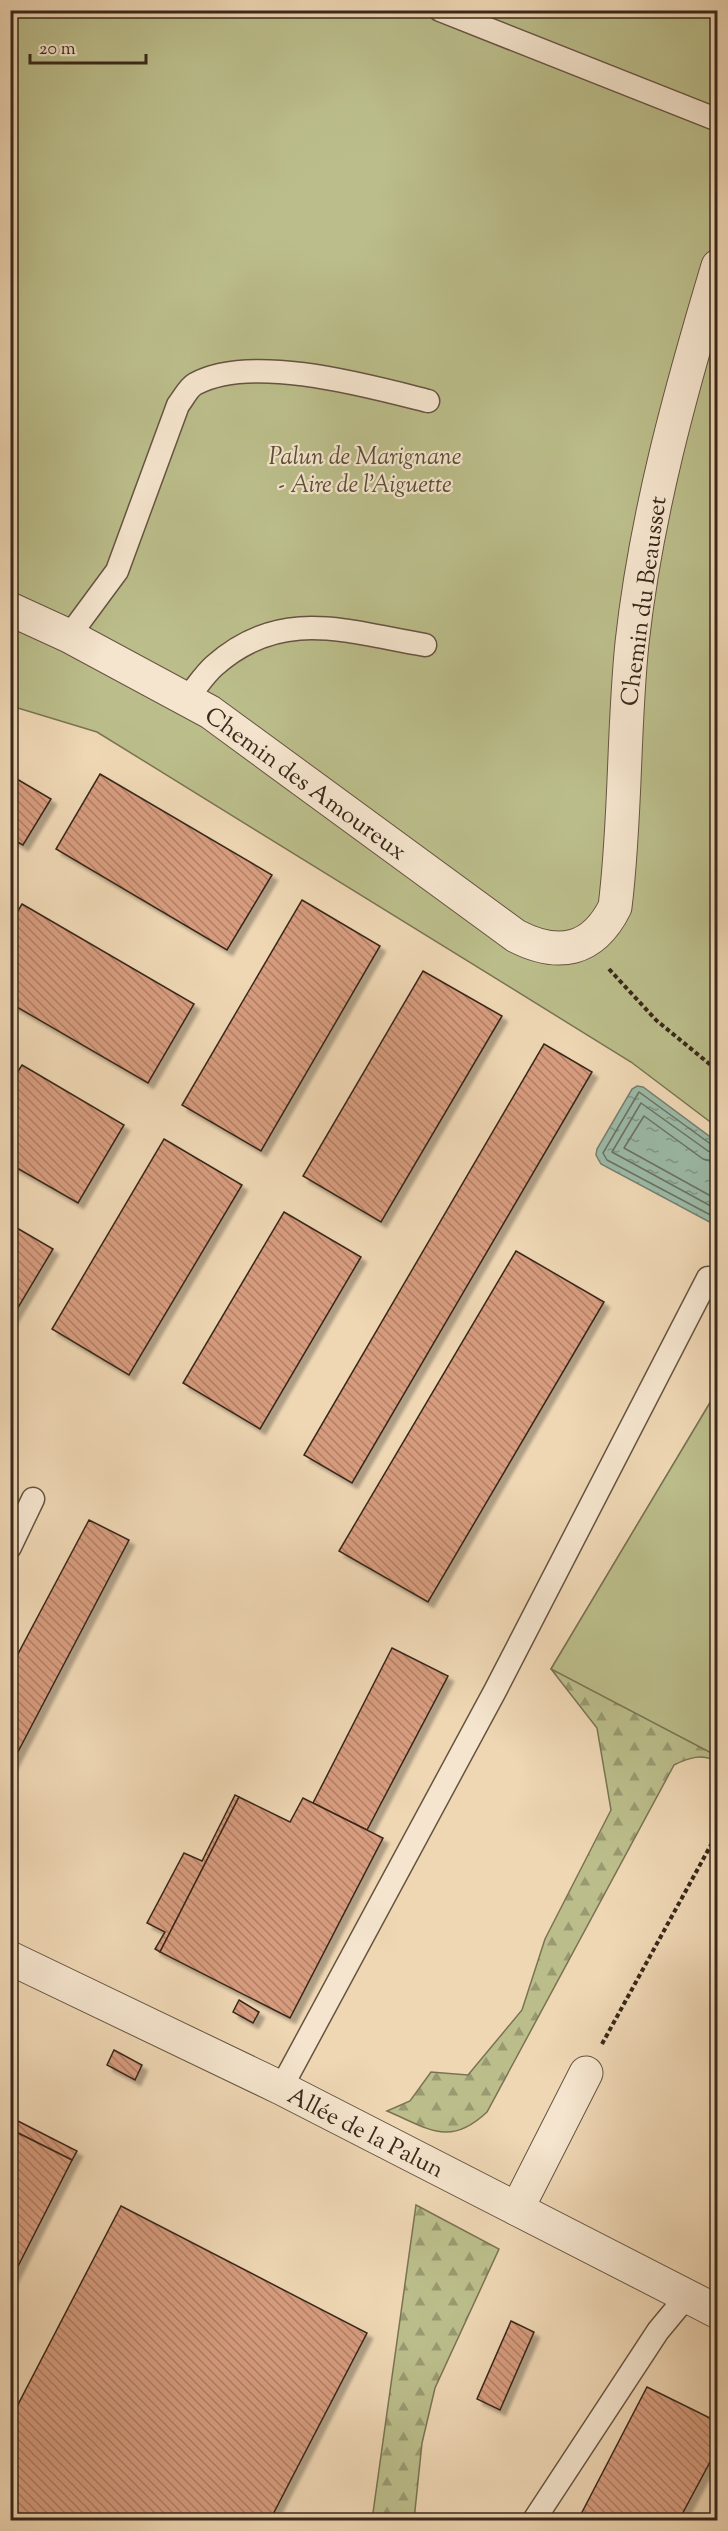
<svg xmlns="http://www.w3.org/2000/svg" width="728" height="2531" viewBox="0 0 728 2531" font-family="'Sorts Mill Goudy',serif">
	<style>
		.forest { fill: url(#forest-firs); stroke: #7a7353; stroke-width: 1.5 }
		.park { fill: #bbbe8b; stroke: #7a7353; stroke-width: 1.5 }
		.water { fill: url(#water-ripples); stroke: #748070; stroke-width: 1.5 }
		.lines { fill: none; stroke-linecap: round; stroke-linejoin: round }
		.shore { stroke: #6a7162; stroke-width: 1.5 }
		.building { fill: url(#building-back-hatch); stroke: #39281b; stroke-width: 1.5; filter: url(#shadow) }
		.service-casing { stroke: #665441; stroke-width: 25 }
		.minor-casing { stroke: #665441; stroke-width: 35 }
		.path { stroke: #39281b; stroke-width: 4; stroke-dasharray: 4.5 3; stroke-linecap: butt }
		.service { stroke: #f5e5ce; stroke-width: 22 }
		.minor { stroke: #f5e5ce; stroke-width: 33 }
		.labels { text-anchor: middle; stroke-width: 4.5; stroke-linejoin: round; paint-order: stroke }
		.park-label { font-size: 24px; font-style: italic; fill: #5a4e37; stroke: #f5e5ce }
		.street-label { font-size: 24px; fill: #39281b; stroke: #f5e5ce }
	</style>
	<defs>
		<pattern id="forest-firs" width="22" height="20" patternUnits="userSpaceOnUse" patternTransform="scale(1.5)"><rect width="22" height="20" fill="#bbbe8b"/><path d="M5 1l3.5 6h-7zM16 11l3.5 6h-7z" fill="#999a71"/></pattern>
		<pattern id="water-ripples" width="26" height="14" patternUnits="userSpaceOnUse" patternTransform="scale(1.5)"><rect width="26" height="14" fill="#9bbaa8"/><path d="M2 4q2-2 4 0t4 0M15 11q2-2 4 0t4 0" fill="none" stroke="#7f9788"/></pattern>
		<pattern id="building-back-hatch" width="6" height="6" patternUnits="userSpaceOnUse" patternTransform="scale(1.5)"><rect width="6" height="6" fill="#d79c7e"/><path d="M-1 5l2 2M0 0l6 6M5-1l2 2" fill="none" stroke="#af7f66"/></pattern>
		<filter id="shadow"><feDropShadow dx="5.5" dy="5.5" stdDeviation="1.5" flood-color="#0004"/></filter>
	</defs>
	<rect width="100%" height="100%" fill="#efd7b4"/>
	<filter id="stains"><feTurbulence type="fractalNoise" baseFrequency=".00333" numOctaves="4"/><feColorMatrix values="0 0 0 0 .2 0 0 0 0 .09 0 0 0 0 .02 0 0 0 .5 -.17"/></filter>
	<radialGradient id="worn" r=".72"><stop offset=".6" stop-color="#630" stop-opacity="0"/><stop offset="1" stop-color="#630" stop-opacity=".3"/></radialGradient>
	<!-- forest -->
	<g class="forest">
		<path d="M717,1391V1761C701,1754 690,1757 674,1765L487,2112C449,2148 428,2128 387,2111L410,2101L431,2072L468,2075L522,2010L545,1939L611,1810L597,1728L551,1669Z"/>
		<path d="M416,2205L499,2249L435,2388L422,2443L414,2520H372Z"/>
	</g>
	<!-- park -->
	<g class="park">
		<path d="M10,11H717V1127L631,1062L97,732L11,706Z"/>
		<path d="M717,1391V1756L551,1669Z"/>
	</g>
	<!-- water -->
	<path class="water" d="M637,1086L643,1087L717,1142V1226L601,1164L596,1155L597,1149L632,1089Z"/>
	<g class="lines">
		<!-- shore -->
		<g class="shore">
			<path d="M718,1146L712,1145L639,1092L603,1153L607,1160L718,1219"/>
			<path d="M718,1154L708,1151L641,1103L612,1152L718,1210"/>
			<path d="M718,1163L703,1159L644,1116L624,1148L718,1200"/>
		</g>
	</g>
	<!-- building -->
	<g class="building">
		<path d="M100,774L272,875L227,950L56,849Z"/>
		<path d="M10,775L51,799L23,845L10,838Z"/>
		<path d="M302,900L380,946L261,1151L182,1105Z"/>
		<path d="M22,904L194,1004L148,1083L10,1003V924Z"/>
		<path d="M423,971L502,1016L381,1222L303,1176Z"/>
		<path d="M544,1044L592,1072L352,1483L304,1455Z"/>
		<path d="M22,1065L124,1125L78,1203L10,1164V1084Z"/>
		<path d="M164,1139L242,1185L129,1375L52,1329Z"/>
		<path d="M284,1212L361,1257L260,1429L183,1383Z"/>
		<path d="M10,1224L53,1249L10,1321Z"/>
		<path d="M516,1251L604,1302L428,1602L339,1551Z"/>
		<path d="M89,1520L129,1540L10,1767V1669Z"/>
		<path d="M392,1648L448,1676L367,1830L313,1803Z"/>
		<path d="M235,1795L239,1797L160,1952L155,1949L165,1932L147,1923L184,1853L202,1861Z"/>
		<path d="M239,1797L290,1822L303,1798L383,1838L290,2018L160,1952Z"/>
		<path d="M239,2000L259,2012L253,2023L233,2012Z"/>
		<path d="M114,2050L142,2065L135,2080L107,2065Z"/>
		<path d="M10,2117L77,2151L72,2160L10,2129Z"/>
		<path d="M10,2129L72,2160L10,2282Z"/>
		<path d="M121,2206L367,2333L270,2520H10V2420Z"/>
		<path d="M511,2321L534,2332L500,2410L477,2399Z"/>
		<path d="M647,2387L718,2422V2447L679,2520H578Z"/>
	</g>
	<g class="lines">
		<defs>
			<g id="service">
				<path d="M440,10L718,120"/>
				<path d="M69,636L117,571L178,405C183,399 188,388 195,384C251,353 369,386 428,401"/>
				<path d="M187,698C196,688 204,675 214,666C281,606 347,632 425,645"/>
				<path d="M10,1547L33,1499"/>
				<path d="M281,2088L495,1691L708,1278"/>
				<path d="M534,2520L658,2331L687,2296"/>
			</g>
			<g id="minor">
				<path d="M10,609L69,636L210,712L516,936C559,958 593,951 615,907C626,819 623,731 632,643C646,515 681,389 718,266"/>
				<path d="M10,1958L281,2088L718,2312"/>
				<path d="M517,2209L586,2073"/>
			</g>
		</defs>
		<!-- service casing -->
		<use href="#service" class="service-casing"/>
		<!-- minor casing -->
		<use href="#minor" class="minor-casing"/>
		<!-- path -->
		<g class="path">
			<path d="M609,969L656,1020L718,1071"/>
			<path d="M602,2044L718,1832"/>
		</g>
		<!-- service -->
		<use href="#service" class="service"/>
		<!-- minor -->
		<use href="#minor" class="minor"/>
	</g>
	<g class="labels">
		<!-- park labels -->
		<g class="park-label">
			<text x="365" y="464">Palun de Marignane<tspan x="365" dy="28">- Aire de l'Aiguette</tspan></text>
		</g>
		<!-- street labels -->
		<g class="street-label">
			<text transform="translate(643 601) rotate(-82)" y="8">Chemin du Beausset</text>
			<text transform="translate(306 783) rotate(36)" y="8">Chemin des Amoureux</text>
			<text transform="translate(366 2132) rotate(27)" y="8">Allée de la Palun</text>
		</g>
	</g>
	<!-- margin -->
	<rect width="728" height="2531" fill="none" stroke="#efd7b4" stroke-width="36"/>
	<rect x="12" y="12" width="704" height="2507" fill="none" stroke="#39281b" stroke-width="3"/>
	<rect x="18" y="18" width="692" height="2495" fill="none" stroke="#39281b" stroke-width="1.5"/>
	<!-- scale -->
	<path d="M30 54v9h116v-9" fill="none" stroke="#39281b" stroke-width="3"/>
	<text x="39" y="54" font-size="18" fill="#39281b" stroke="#f5e5ce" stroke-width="4.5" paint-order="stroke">20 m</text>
	<rect width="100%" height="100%" filter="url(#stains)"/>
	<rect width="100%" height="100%" fill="url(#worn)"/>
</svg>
